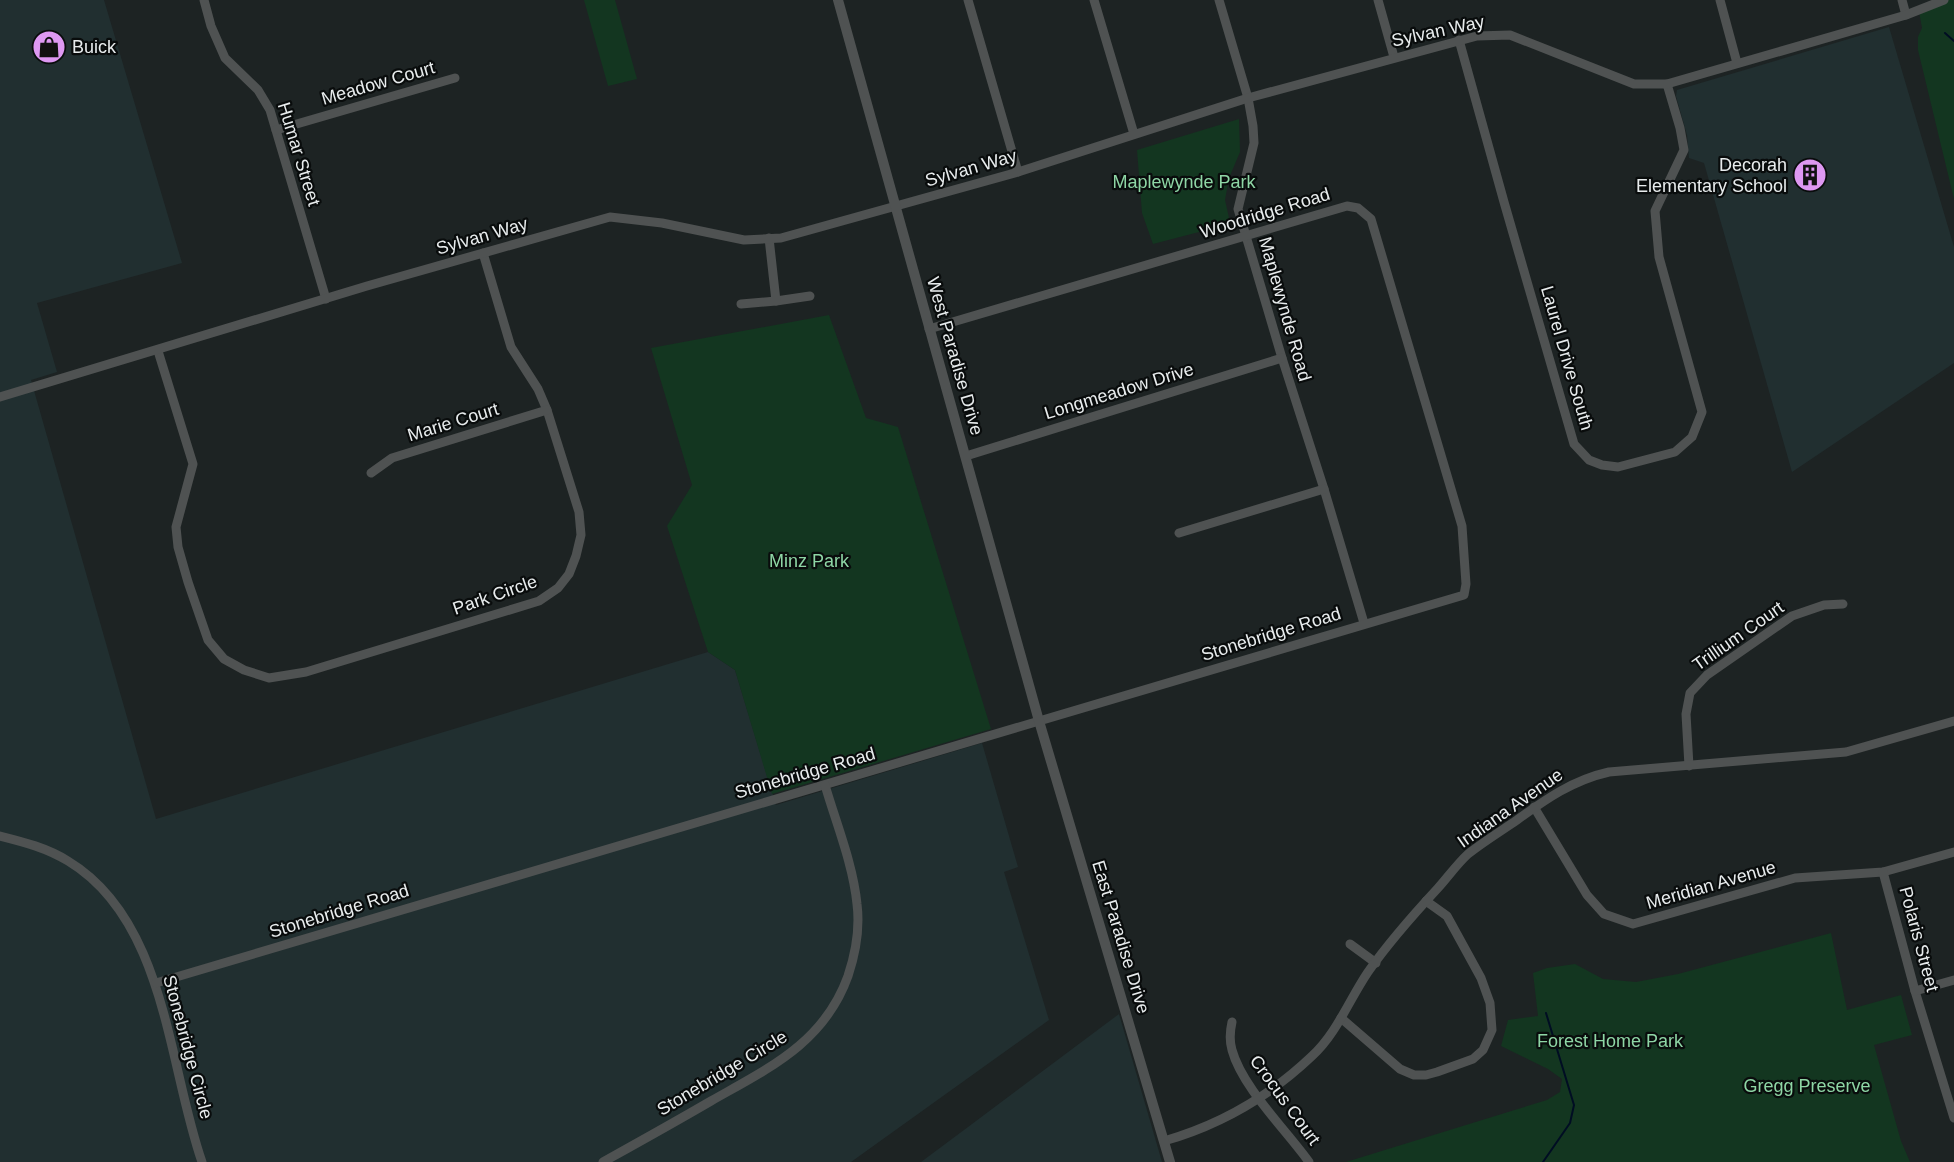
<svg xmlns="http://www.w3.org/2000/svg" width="1954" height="1162" viewBox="0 0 1954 1162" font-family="Arial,sans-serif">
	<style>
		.built { fill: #212f30 }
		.green { fill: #133620 }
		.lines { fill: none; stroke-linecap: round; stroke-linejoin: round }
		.stream { stroke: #000d23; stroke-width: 2 }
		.minor { stroke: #4f5252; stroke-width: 9 }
		.tertiary { stroke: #4f5252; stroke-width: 10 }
		.labels { text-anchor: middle; stroke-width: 4.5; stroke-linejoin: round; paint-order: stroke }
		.street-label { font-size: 18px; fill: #e8eced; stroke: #090c0c }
		.poi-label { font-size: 18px; fill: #e8eced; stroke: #090c0c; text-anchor: start }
		.park-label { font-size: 18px; fill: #8ed6a5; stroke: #090c0c }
	</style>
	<rect width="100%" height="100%" fill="#1d2323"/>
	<!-- built -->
	<g class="built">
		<path d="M0,0H104L182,263L37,303L57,372L31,380L156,819L708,652L735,670L776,805L982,743L1018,867L1004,872L1049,1020L851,1162H0Z"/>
		<path d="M1889,27L1954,247V363L1792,472L1704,163L1689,158L1687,135L1676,96L1677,90Z"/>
		<path d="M1119,1014L1162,1162H921L968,1127Z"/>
	</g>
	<!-- green -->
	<g class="green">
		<path d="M584,0H615L637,79L608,86Z"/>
		<path d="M1944,0H1954V199L1918,50V37L1922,28L1919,11Z"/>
		<path d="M1239,119L1240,152L1229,178L1225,200L1229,218L1222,226L1153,244L1142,213L1137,150Z"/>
		<path d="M829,315L866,418L898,427L991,729L772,794L735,670L708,652L667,526L692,485L651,348Z"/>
		<path d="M1831,933L1847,1010L1901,995L1912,1035L1874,1045L1901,1141L1910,1162H1346L1547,1100L1560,1092L1562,1079L1548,1069L1501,1046L1508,1020L1538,1016L1533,973L1547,968L1575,964L1603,979L1636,982L1678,974Z"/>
	</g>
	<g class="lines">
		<!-- stream -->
		<g class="stream">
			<path d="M1945,33L1954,41"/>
			<path d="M1543,1162L1570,1123L1574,1105L1546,1013"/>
		</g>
		<!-- minor -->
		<g class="minor">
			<path d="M204,0L211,26L225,58L258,90L270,110L326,299"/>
			<path d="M968,0L1018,172"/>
			<path d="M1094,0L1134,134"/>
			<path d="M1219,0L1248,98L1253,126L1254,143L1238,209L1282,358L1324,489L1364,623"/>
			<path d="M1378,0L1394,57"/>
			<path d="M1720,0L1737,63"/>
			<path d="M1902,0L1906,15"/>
			<path d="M1459,40L1504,202L1574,444L1589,460L1602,465L1618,467L1675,452L1692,437L1702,412L1659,257L1655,211L1684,150L1680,128L1667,84"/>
			<path d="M276,130L455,78"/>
			<path d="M776,301L810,296"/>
			<path d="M741,304L776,301L769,238"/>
			<path d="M158,351L193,464L176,527L178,547L188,582L208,640L224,659L244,670L269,678L306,672L539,601L558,588L569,574L576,556L581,535L579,512L547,410L538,389L511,347L483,253"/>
			<path d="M0,397L367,286L610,217L662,223L744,240L781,238L1018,172L1248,98L1477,36L1510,35L1634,84H1667L1906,15L1944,0"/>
			<path d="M966,456L1282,358"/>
			<path d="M371,473L392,458L547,410"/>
			<path d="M1179,533L1324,489"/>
			<path d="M1689,766L1686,714L1690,693L1707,675L1792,616L1824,605L1843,604"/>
			<path d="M1534,807L1587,895L1604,914L1633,924L1795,878L1883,872L1954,852"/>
			<path d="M0,836C24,842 47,848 68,861C166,920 168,1065 202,1162"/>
			<path d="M1883,872L1915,991L1954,1118"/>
			<path d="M1350,944L1376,963"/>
			<path d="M156,983L1464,595L1466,584L1462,526L1371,219L1358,208L1347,206L929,329"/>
			<path d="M1915,991L1954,980"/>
			<path d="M1341,1018L1400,1069L1414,1075H1426L1437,1072L1473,1059L1483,1050L1492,1030L1490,1003L1481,978L1447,916L1426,901"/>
			<path d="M1232,1022C1230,1031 1229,1040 1232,1050C1242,1087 1286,1130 1309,1162"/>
			<path d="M1164,1141C1220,1125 1270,1096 1312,1056C1337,1033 1349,1000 1368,972C1389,942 1413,915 1438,888C1448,877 1457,864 1468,854C1483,842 1501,831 1517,820C1546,799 1573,780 1609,772L1846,752L1954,721"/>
			<path d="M603,1162C639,1142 675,1122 711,1101C769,1068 824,1043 848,976C856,952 860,928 857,904C853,864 836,823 825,785"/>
		</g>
		<!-- tertiary -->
		<path class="tertiary" d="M838,0L1039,721L1170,1162"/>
	</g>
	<!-- icons -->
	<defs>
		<symbol id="shop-disc" viewBox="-11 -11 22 22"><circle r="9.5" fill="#de98f2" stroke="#090c0c"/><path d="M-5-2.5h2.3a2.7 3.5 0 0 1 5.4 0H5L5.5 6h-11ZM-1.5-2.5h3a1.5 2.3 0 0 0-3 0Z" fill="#111"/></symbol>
		<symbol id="building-disc" viewBox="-11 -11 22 22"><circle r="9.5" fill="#de98f2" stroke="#090c0c"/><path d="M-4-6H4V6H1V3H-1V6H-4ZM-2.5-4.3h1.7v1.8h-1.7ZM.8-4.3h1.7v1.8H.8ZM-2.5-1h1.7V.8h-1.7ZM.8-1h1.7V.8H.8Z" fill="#111"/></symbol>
	</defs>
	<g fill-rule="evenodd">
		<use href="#shop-disc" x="30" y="28" width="38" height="38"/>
		<use href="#building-disc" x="1791" y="156" width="38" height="38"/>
	</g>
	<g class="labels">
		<!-- street labels -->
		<g class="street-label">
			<text transform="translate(1438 31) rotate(-12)" y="6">Sylvan Way</text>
			<text transform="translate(378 83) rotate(-16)" y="6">Meadow Court</text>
			<text transform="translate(299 154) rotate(73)" y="6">Humar Street</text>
			<text transform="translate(971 168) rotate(-16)" y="6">Sylvan Way</text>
			<text transform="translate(1265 213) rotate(-17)" y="6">Woodridge Road</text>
			<text transform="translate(482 236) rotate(-16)" y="6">Sylvan Way</text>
			<text transform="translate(1285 309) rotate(74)" y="6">Maplewynde Road</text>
			<text transform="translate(955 356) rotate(74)" y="6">West Paradise Drive</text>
			<text transform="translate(1567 358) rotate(74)" y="6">Laurel Drive South</text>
			<text transform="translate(1119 391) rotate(-17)" y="6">Longmeadow Drive</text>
			<text transform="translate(453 422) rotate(-17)" y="6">Marie Court</text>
			<text transform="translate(495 595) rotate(-19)" y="6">Park Circle</text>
			<text transform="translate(1271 634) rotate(-17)" y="6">Stonebridge Road</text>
			<text transform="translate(1738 636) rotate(-35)" y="6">Trillium Court</text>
			<text transform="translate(805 773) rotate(-16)" y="6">Stonebridge Road</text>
			<text transform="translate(1510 808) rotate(-35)" y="6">Indiana Avenue</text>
			<text transform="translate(1711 885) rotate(-16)" y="6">Meridian Avenue</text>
			<text transform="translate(339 911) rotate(-17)" y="6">Stonebridge Road</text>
			<text transform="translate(1121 937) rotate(73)" y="6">East Paradise Drive</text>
			<text transform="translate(1919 939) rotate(75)" y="6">Polaris Street</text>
			<text transform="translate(188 1047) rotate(75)" y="6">Stonebridge Circle</text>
			<text transform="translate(722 1073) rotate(-31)" y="6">Stonebridge Circle</text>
			<text transform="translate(1285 1100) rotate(54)" y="6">Crocus Court</text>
		</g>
		<!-- poi labels -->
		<g class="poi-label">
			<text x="72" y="53">Buick</text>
			<text x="1787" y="171" text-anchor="end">Decorah<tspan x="1787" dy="21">Elementary School</tspan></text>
		</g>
		<!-- park labels -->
		<g class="park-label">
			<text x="1184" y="188">Maplewynde Park</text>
			<text x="809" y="567">Minz Park</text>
			<text x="1610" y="1047">Forest Home Park</text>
			<text x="1807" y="1092">Gregg Preserve</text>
		</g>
	</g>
</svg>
